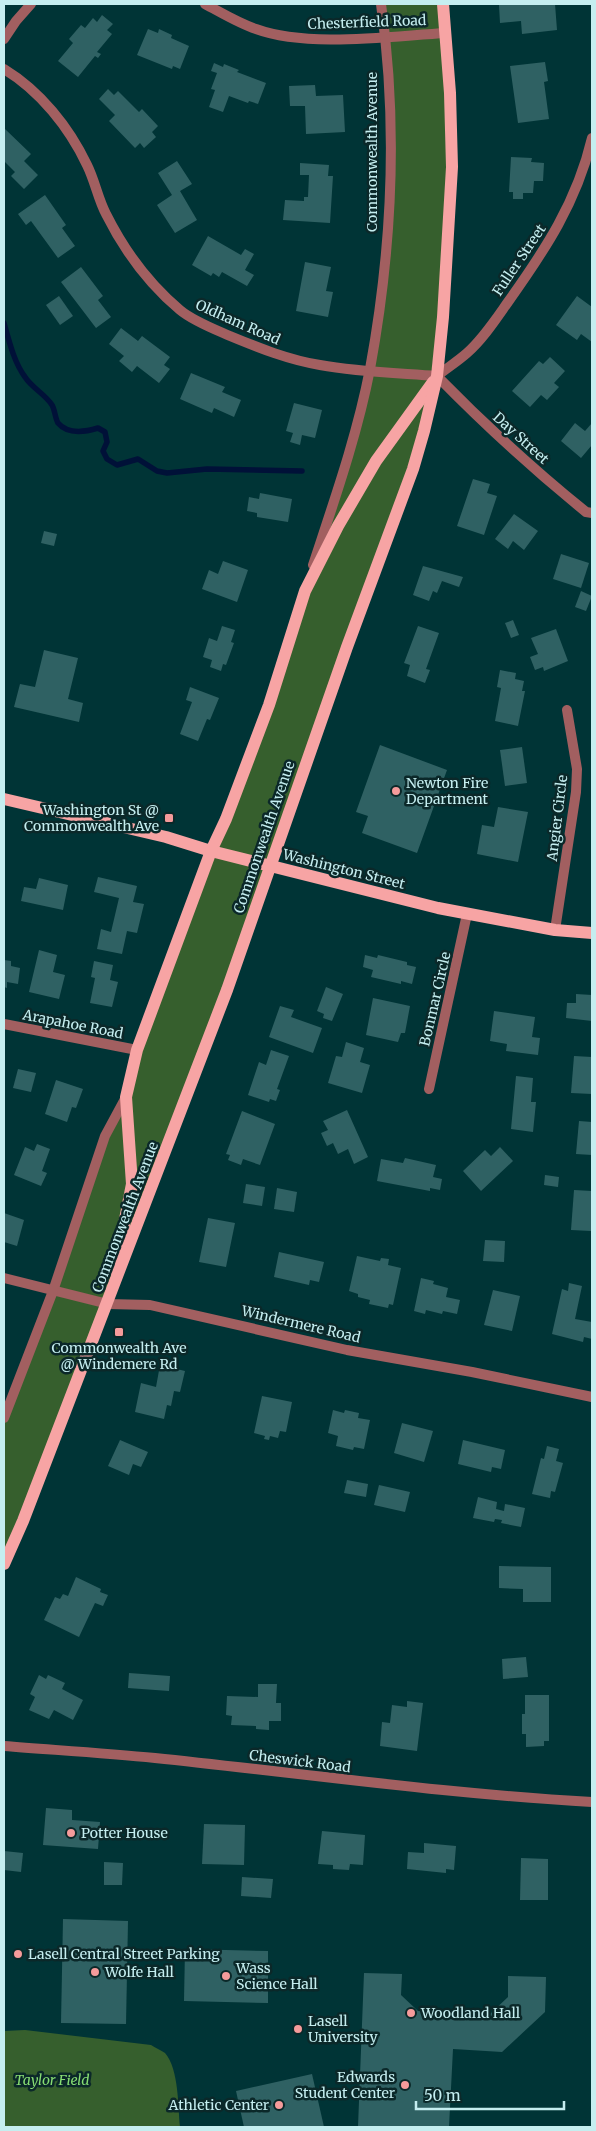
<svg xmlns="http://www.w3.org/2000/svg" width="596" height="2131" viewBox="0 0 596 2131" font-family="Merriweather,serif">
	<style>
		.green { fill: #365f2d }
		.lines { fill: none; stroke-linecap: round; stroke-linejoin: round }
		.stream { stroke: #001138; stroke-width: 5.5 }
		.building { fill: #2f6163 }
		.minor { stroke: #a25f60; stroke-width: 10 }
		.primary { stroke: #f7a4a4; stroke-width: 12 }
		.poi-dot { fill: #f59b9b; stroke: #0b2829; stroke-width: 2 }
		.labels { text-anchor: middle; stroke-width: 5; stroke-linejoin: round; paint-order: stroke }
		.street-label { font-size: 14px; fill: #c5eef0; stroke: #0b2829 }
		.poi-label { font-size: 14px; fill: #c5eef0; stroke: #0b2829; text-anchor: start }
		.park-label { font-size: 14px; font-style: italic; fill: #87dd73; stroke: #0b2829 }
	</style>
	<rect width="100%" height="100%" fill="#003436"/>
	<!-- green -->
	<g class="green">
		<path d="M381,4H443L448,243L424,431L270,865L4,1564V1418L305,591L369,371L390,182Z"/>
		<path d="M25,2030L151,2045C155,2048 161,2050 165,2053C179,2069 178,2107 180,2127H4V2031Z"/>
	</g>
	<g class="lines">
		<!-- stream -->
		<path class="stream" d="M4,323C9,341 14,362 25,377C32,388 45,394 52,405C55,410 55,418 58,423C68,435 85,432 98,428L105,432L107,442L103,451L107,459L117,465L138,459L157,471L167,473L207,469L302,471"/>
	</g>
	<!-- building -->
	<g class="building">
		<path d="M513,4H555L557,30L522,34L521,21L500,23L499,5Z"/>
		<path d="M102,15L113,24L107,30L112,34L97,52L101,54L98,58L95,56L78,77L58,61L73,43L69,39L81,25L85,28L93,18L97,22Z"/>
		<path d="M148,29L158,33L159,29L172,35L171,38L189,46L180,69L173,66L172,69L137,55Z"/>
		<path d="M545,62L548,81L544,82L549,119L518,123L510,66Z"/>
		<path d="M214,63L223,67L224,64L239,70L237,72L266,83L258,104L249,101L248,103L229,96L223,112L209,107L215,90L211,89L217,73L211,71Z"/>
		<path d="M315,85L316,96L343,95L345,132L306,134L305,106H290L289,86Z"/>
		<path d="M108,89L114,95L118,91L139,112L142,109L158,126L152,132L156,137L144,148L140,143L135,148L109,121L115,115L99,99Z"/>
		<path d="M5,129L31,154L24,161L38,175L24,189L11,176L15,172L4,161Z"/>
		<path d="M511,157L532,158L531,162L544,163L543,181H534L533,193H523V199H513V192H509Z"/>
		<path d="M177,161L192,184L180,191L197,220L175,233L157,205L172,195L158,173Z"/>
		<path d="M300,163L329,165L328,176H333L330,223L283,220L285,200L304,201V197H308L309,175H300Z"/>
		<path d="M45,195L66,225L62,228L75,246L58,258L31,221L26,225L18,214Z"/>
		<path d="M208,236L241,255L245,249L254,254L245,270L254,275L247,286L222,272L219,277L213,273L211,276L192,265Z"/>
		<path d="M305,262L331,267L326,291L333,292L328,317L296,311Z"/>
		<path d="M81,267L103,296L98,300L111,317L96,328L61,282Z"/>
		<path d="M59,296L73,316L60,325L46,305Z"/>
		<path d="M577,296L592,307V342L581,334L577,340L556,325Z"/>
		<path d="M121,328L138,341L142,336L170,357L164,365L170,369L159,383L137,366L132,372L119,361L124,356L109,344Z"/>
		<path d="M550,357L565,371L554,383L559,387L547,400L541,395L530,407L512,391L539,361L543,364Z"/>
		<path d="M191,373L225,387L222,392L241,400L234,417L214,408L212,413L180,399Z"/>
		<path d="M294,403L322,410L315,438L302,435L300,445L290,442L293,433L286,431Z"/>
		<path d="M575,423L585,431L592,423V445L581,458L561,441Z"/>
		<path d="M473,479L490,484L487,493L497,496L484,535L457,526Z"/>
		<path d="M260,493L292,499L288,522L257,517V513L247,511L249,497L259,499Z"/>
		<path d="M514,514L538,531L524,550L513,541L508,549L495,539Z"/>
		<path d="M44,531L57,534L54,546L41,543Z"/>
		<path d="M561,554L589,563L581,588L553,579Z"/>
		<path d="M223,561L248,570L237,602L202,589L209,570L218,574Z"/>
		<path d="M423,566L463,577L459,587L442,581L437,593L433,591L429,601L413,595Z"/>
		<path d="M581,591L592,596L586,611L575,607Z"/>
		<path d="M513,620L519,635L511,638L505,623Z"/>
		<path d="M222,626L235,630L231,642L234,643L226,665L223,664L221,671L210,667L212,660L203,657L209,638L217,641Z"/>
		<path d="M418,626L439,633L426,669L430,670L425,683L407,676L410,665L404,663Z"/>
		<path d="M556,629L568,661L544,671L543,667L535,670L530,657L538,654L531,638Z"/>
		<path d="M44,650L78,658L68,699L83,703L79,722L14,707L20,684L35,687Z"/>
		<path d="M500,670L516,673L515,679L524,681L522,691H525L518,726L495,721L501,688L497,687Z"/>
		<path d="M190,687L219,698L210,720L207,719L198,741L180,734L192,702L186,700Z"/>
		<path d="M380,745L447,770L417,853L362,833L368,816L356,812Z"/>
		<path d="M522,747L527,783L505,786L500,750Z"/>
		<path d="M498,807L528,812L518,862L477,854L482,825L494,827Z"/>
		<path d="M98,877L137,886L133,902L144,904L137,933L127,931L122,954L97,949L101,929L111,932L119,898L94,892Z"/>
		<path d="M39,878L68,885L63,910L21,901L24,887L36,889Z"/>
		<path d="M39,950L57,955L53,972L65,975L59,999L29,992Z"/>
		<path d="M365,955L377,958L378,955L407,962V965L416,967L412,984L401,981V984L371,977L373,970L363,967Z"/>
		<path d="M4,960L11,961V966L20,968L18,984L7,982V988L4,987Z"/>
		<path d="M94,961L113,965L110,980L118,982L112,1007L90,1003L95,978L91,977Z"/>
		<path d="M326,987L343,994L332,1021L323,1018L324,1014L317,1011Z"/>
		<path d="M576,994L592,995V1021L566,1018L567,1003H576Z"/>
		<path d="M373,998L410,1006L405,1033H401L398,1042L366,1035Z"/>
		<path d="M280,1006L294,1010L291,1017L322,1028L313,1053L269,1037Z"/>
		<path d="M494,1011L535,1017L532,1037L540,1038L538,1055L506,1051L507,1044L490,1041Z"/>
		<path d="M346,1042L364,1048L360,1062L370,1065L362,1093L328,1083L336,1056L342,1057Z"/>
		<path d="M271,1050L289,1056L277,1089L280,1090L276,1101L270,1099L269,1102L248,1095L259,1062L266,1065Z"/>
		<path d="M574,1056L592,1057V1094L571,1093Z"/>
		<path d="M18,1069L36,1073L31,1092L13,1088Z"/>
		<path d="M516,1076L533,1078L531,1102H536L533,1132L511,1129Z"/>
		<path d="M56,1080L83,1089L76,1108L72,1107L67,1122L45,1114Z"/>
		<path d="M347,1110L368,1157L354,1164L348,1149L338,1154L333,1143L327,1146L321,1133L328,1130L323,1121Z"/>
		<path d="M242,1111L275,1124L260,1165L243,1159L241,1165L228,1160L230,1155L226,1154Z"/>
		<path d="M579,1121L592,1122V1155L576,1154Z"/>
		<path d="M37,1144L50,1149L42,1171L47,1173L41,1186L14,1175L25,1147L34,1151Z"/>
		<path d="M500,1147L513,1161L481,1191L463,1171L485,1150L491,1156Z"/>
		<path d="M405,1158L436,1165L433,1177L442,1179L440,1190L430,1188V1191L377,1181L381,1159L403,1163Z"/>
		<path d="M545,1175L559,1177L558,1187L544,1185Z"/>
		<path d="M246,1184L265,1187L262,1206L243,1203Z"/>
		<path d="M277,1188L297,1192L294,1212L274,1209Z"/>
		<path d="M574,1190L592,1191L591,1231L571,1230Z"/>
		<path d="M4,1213L24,1220L17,1246L4,1242Z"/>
		<path d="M208,1218L235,1223L226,1267L199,1262Z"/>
		<path d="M485,1240L505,1241L504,1262L483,1261Z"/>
		<path d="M279,1252L324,1262L319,1282L310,1280L309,1285L274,1277Z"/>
		<path d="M357,1256L380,1261L381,1258L389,1259L388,1265L401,1268L393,1305L389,1304L388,1308L369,1304L370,1300L358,1297V1294L349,1291Z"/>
		<path d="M421,1278L434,1281L433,1284L448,1288L446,1297L460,1300L457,1314L443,1311L442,1314L426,1310L425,1314L414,1311Z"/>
		<path d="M569,1283L582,1286L575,1319L592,1322V1339L584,1337L583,1342L552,1334L562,1289L568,1291Z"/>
		<path d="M493,1290L520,1296L512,1331L484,1325Z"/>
		<path d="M160,1365L185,1371L180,1392L174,1391L171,1406L167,1405L164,1419L135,1412L141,1383L156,1387Z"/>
		<path d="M262,1396L292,1402L286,1432L280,1431L278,1438L270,1436L269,1440L264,1439L265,1436L254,1433Z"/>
		<path d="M333,1410L344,1413L345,1410L359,1413L358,1418L370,1420L364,1449L354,1447L353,1450L336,1446L338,1436L328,1433Z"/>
		<path d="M402,1423L433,1431L424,1462L394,1453Z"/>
		<path d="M120,1440L148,1452L141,1467L133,1464L129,1475L108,1466Z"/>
		<path d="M463,1440L505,1450L501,1469L492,1467L491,1472L458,1464Z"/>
		<path d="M547,1446L559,1449L556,1461L563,1463L555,1492L551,1491L550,1498L532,1494L541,1458L544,1459Z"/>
		<path d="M347,1480L368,1484L366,1497L344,1493Z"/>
		<path d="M379,1485L410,1492L405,1512L374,1505Z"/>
		<path d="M478,1497L497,1502L496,1509L504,1511L505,1504L525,1508L521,1527L501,1523L502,1520L495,1519L494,1522L473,1518Z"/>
		<path d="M499,1566L551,1567V1602H523V1589L499,1588Z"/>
		<path d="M76,1577L101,1589L100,1592L108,1595L103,1606L95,1603L79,1637L44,1620L55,1597L60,1599L63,1594L68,1596Z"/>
		<path d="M526,1657L528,1677L503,1679L502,1659Z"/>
		<path d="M129,1673L170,1676L169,1691L128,1688Z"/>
		<path d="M39,1675L46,1679L48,1675L65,1683L62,1689L83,1700L73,1720L54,1710L49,1719L29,1710L35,1697L30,1694Z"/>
		<path d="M258,1684H277L276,1703H281V1721H269V1730L256,1729V1726L231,1725L232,1716L226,1715L227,1696L258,1697Z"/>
		<path d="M525,1695H549V1741H544V1746L526,1747V1734H522V1714H525Z"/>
		<path d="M407,1701L423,1703L417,1751L380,1746L382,1722L390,1723L392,1705L407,1707Z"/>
		<path d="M46,1808L72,1810V1820L100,1822L98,1849L43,1845Z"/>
		<path d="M204,1824L245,1825L244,1865L202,1864Z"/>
		<path d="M322,1831L365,1835L363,1865L350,1864L349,1870L333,1869V1865L318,1864Z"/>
		<path d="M424,1843L456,1846L454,1870L446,1869V1873L407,1869L408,1852L424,1853Z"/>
		<path d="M4,1851L23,1853L21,1872L4,1870Z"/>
		<path d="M521,1858L548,1859V1900H520Z"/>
		<path d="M104,1862L123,1863L122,1885H104Z"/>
		<path d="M242,1877L273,1879L271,1898L241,1896Z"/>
		<path d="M63,1919L128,1921L126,2024L61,2023Z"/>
		<path d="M185,1949L268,1951V2003L184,2001Z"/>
		<path d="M364,1973L402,1974L401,1995L418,2011L490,2014L508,1997V1976L546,1977L545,2012L502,2052L453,2049L449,2127H358Z"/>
		<path d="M312,2074L324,2127H244L236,2091Z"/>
	</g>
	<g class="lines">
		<!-- minor -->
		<g class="minor">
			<path d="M205,4C222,13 238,23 256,29C308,48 391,36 446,33"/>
			<path d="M4,39L16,21L31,4"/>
			<path d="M4,69C40,91 69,127 87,165C95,181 98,199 106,214C124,250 149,284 180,310C193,321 214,329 230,336C259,348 289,360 320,365C358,372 398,373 437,376"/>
			<path d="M437,376C447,368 458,361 467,353C483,339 496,319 508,302C545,250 577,202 592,138"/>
			<path d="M437,376C484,424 534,470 586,512L592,513"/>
			<path d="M313,565C334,501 357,436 370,369C392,249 398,125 381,4"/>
			<path d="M555,930L576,792L577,769L567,710"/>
			<path d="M4,1024L137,1050"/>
			<path d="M429,1089L467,914"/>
			<path d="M4,1278L108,1304L150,1305L347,1350L472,1372L592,1397"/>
			<path d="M4,1418L53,1291L105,1136L126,1097"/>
			<path d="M4,1746C54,1750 105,1753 155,1758C301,1773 446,1794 592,1802"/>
		</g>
		<!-- primary -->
		<g class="primary">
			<path d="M4,799L166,837L211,851L438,908L555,930L592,933"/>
			<path d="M115,1270L132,1184L126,1097L137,1050L211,851L226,819L269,705L305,591L338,526L376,461L433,382"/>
			<path d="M4,1564L23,1521L227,990L347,647L413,469L424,431L437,376L443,317L452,167L450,93L443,4"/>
		</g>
	</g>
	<!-- markers -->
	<g class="poi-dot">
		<circle cx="396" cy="791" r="5"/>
		<rect x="164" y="813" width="10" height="10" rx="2.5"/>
		<rect x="114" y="1327" width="10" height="10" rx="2.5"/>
		<circle cx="71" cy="1833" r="5"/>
		<circle cx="18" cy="1954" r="5"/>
		<circle cx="95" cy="1972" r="5"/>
		<circle cx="226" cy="1976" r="5"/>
		<circle cx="411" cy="2013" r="5"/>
		<circle cx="298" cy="2029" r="5"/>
		<circle cx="405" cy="2085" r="5"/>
		<circle cx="279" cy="2105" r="5"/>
	</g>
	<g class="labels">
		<!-- street labels -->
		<g class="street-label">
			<text transform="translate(367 22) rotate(-2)" y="5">Chesterfield Road</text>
			<text transform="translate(372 152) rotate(-90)" y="5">Commonwealth Avenue</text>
			<text transform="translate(519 260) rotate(-56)" y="5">Fuller Street</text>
			<text transform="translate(238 322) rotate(24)" y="5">Oldham Road</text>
			<text transform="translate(521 438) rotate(42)" y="5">Day Street</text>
			<text transform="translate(557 818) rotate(-83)" y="5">Angier Circle</text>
			<text transform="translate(264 837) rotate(-71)" y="5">Commonwealth Avenue</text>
			<text transform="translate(344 869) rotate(14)" y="5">Washington Street</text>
			<text transform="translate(435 999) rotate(-77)" y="5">Bonmar Circle</text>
			<text transform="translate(73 1024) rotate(11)" y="5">Arapahoe Road</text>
			<text transform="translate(125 1217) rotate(-69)" y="5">Commonwealth Avenue</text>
			<text transform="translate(301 1324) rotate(13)" y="5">Windermere Road</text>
			<text transform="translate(300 1761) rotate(7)" y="5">Cheswick Road</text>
		</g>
		<!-- poi labels -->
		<g class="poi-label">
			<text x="406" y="788">Newton Fire<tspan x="406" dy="16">Department</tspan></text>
			<text x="159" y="815" text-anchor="end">Washington St @<tspan x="159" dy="16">Commonwealth Ave</tspan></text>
			<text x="119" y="1353" text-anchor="middle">Commonwealth Ave<tspan x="119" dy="16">@ Windemere Rd</tspan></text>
			<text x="81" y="1838">Potter House</text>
			<text x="28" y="1959">Lasell Central Street Parking</text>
			<text x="236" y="1973">Wass<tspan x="236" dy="16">Science Hall</tspan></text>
			<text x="105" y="1977">Wolfe Hall</text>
			<text x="421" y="2018">Woodland Hall</text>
			<text x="308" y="2026">Lasell<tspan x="308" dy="16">University</tspan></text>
			<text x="395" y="2082" text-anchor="end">Edwards<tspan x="395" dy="16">Student Center</tspan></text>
			<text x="269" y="2110" text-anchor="end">Athletic Center</text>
		</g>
		<!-- park labels -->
		<g class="park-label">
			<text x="52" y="2085">Taylor Field</text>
		</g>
	</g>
	<!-- border -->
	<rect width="596" height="2131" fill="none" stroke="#c5eef0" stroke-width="10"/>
	<!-- scale -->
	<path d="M416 2101v8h148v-8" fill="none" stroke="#c5eef0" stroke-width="2.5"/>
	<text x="424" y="2101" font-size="15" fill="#c5eef0" stroke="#0b2829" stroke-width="4" paint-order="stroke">50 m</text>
</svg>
